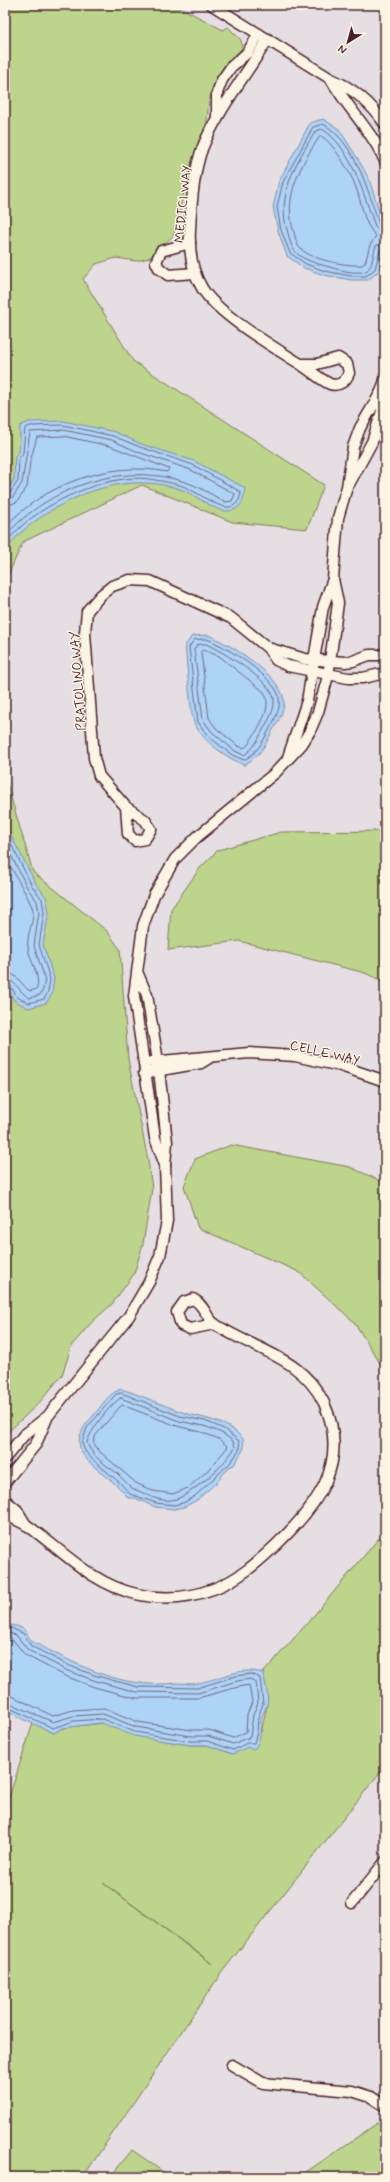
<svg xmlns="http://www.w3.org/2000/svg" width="390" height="2182" viewBox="0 0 390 2182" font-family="Mynerve,sans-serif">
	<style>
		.green { fill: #bcd48b; stroke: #837a5b; fill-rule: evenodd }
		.water { fill: #add3f7; stroke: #858ba5 }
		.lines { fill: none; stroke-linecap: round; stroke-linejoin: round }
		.shore { stroke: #72677d; stroke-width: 1 }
		.minor-casing { stroke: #4a1f2b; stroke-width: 13 }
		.minor { stroke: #fcf5e5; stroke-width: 10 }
		.labels { text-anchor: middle; stroke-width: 3; stroke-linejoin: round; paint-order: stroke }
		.street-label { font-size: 13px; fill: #4a1f2b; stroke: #fcf5e5 }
	</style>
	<rect width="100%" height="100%" fill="#e5dfe3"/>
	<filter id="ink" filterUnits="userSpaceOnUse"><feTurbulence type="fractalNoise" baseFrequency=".025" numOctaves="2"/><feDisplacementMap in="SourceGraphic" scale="8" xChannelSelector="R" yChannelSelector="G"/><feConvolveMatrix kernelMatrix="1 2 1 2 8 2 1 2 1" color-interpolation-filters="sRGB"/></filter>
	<g filter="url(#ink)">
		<!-- green -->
		<g class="green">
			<path d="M5,5H176L223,30L228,27L241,40L242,48L220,75L209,100L207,121L185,188L174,235L149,258L136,261L116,258L96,264L83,279L133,361L324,485L307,529L232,522L142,485L23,542L5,582Z"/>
			<path d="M5,777L33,872L107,931L120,949L128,1059L148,1160L152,1189L143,1244L134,1274L112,1304L92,1322L72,1345L62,1375L40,1402L5,1435Z"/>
			<path d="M385,831V982L365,973L239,941L168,950L171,909L200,868L218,850L281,832Z"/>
			<path d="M231,1145L350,1167L385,1183V1371L354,1322L299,1272L198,1228L184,1186L195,1159Z"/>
			<path d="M385,1531V1766L222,1972L83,2177H5V1810L33,1723L54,1733L62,1728L102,1723L150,1738L190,1745H207L233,1754L261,1732L267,1705L263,1673L310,1620ZM103,1883L201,1955L212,1964Z"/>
			<path d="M385,2118V2177H298L309,2170Z"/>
			<path d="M132,2150L168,2175V2177H110Z"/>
		</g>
		<!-- water -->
		<g class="water">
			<path d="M323,119L339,129L358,159L369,179L383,223V250L379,271L368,280H351L324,275L304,268L287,256L278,231L273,207L279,181L310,123Z"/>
			<path d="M63,421L115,432L141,444L194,461L245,488C244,501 241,510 227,511C216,512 194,494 183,490C133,473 86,488 44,515C28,526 14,536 5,553V493L14,480L15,456L19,452L20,440V426L29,422Z"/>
			<path d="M208,635C230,644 275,672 283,696C287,708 278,721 273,730C263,748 262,754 244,765C226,757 205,743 195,725C190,717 187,660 185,646L192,636Z"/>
			<path d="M5,824L36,884L46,897L49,912L43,945L54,978L52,994L46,1003L28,1008L14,1000L5,985Z"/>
			<path d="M121,1389C141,1395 160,1404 179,1411C201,1419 227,1419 243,1439L244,1448L234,1465L229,1467L217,1482L197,1500L184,1507L174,1509L155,1507L135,1498H128C108,1468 54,1457 93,1416C102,1406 107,1394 121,1389Z"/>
			<path d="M5,1619L10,1625C32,1627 24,1638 35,1643C68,1660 103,1679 140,1683C152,1685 164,1684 177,1683C184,1683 191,1685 198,1683C221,1679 239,1666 263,1673C265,1683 269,1695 267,1705C266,1709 263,1713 262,1717C259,1728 263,1741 253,1750L248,1747L233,1754L207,1745H190L134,1736L101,1723L62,1728L54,1733L20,1718L5,1709Z"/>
		</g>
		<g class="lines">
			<!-- shore -->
			<g class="shore">
				<path d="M320,136C331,138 351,174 355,185C362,202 363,224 376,236L370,245L365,263L362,265C347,266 309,260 299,247C296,243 295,236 294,232C282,198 301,164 320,136Z"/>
				<path d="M385,227L379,224C368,190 355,142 323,124L313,127L283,182L277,207L281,230L290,253L306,264L325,271L351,276H366L375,269L380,250L385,247"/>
				<path d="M385,232L379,231L375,226C364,196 351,146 322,129L316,131C297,160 275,197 288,233C289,238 291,246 294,250C300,259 317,264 326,266C336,269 356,275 366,271C374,266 372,254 376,246L385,242"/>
				<path d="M5,495L10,493L18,481L19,458L23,453L25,428L30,426L63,425L113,436L140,447L193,465L241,492C240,500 236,508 226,507C217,507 195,491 185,487C175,483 161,481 149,479C106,472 28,508 5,545"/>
				<path d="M5,500L13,497L22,483L30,432L63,430L112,440L138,452L191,470L235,494L232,501L226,502C213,496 199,486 185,482C121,461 49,487 5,536"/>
				<path d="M5,506L17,502L27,487L30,462L37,437L63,436L110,446L169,469L167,472C110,460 44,484 5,527"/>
				<path d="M207,639C225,646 277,678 279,698C281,710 274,720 269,730C262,743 257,753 244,760L232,755L208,736L198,722L189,647L194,640Z"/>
				<path d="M206,644C222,651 272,681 274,699C275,710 269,719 264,728C258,739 255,748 244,755L235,751L212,732L203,720L194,649L197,645Z"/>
				<path d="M203,650L219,656L264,692C274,709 257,729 248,745L244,748L238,746L216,728L209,718L201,652Z"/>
				<path d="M5,832L32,886L42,899L44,912L39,945L50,979L48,992L44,999L29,1003L17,997L10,985L5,984"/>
				<path d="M5,843L28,889L37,901L39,912L34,946L45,979L43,990L40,995L29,998C19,992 15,979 5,979"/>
				<path d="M5,856C10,867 33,904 33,911C34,923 26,935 28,947C30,962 40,973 37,989L30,991C20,985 19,973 5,973"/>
				<path d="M121,1393L180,1416L205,1421L224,1429L239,1441L240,1448L232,1461L195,1496L183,1503L174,1505L156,1503L130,1494L120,1483L92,1459L85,1451L82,1443L87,1428L109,1402L115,1395Z"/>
				<path d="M121,1398L179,1421L204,1426L222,1433L233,1441L235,1447C230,1457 214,1474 204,1481C182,1498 172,1508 143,1493C140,1491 134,1490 132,1488C127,1484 122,1478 117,1473C105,1465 92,1456 87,1443C88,1433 112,1402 121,1398Z"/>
				<path d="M122,1405L177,1426L201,1432L219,1439L228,1447L207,1471L188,1488L173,1494L153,1491L136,1483L100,1452L93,1442L96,1435Z"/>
				<path d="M5,1625L24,1634L31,1646L70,1666L97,1676L138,1687L197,1688L236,1676L251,1674L260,1678L263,1704L258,1717L257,1732L254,1743H247L233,1750L207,1741H190L135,1732L102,1719L74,1721L53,1728L5,1706"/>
				<path d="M5,1632L16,1635L28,1650L68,1671L96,1681L137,1692L198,1693L237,1681L250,1679L256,1682L258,1703L253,1715L250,1737L233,1744L208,1736H190L136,1727L103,1714L73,1716L53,1722L5,1701"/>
				<path d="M5,1639L14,1641L25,1655L65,1676L94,1687L136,1698H198L238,1687L249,1685L252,1702L247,1715L246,1732L233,1738L209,1730H191L138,1722L104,1708L73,1710L53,1716L12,1696L5,1695"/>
			</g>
			<defs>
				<g id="minor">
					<path d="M212,5L331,79C353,88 372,105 385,124"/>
					<path d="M268,39C247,73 216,113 202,149C194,171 191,206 190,230C189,250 191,270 202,288C217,314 275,348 302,365C311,371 321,380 330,384C339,387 346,381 349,373L347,364L338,358L317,364H301"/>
					<path d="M331,79C347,108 372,131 385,161"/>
					<path d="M217,120V93L222,80L231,67L247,53L259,34"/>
					<path d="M190,243L161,251L156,262L159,268L168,275L195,273"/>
					<path d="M348,486L372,442L382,411L381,392"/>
					<path d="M333,579L338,518L347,487L353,447L360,428L381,392L385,380"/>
					<path d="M268,648L305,659L345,662L353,661L369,655H385"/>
					<path d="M126,807L145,820L151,829L145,839L135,841L128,834L126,807L99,776L94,758L85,633L87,611L101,595L112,586L130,580L150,581L231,618L268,648L276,660L288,666L348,678H363L385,673"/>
					<path d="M151,1062L249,1053L295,1056L341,1066L385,1081"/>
					<path d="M144,1073L201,1063L209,1058"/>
					<path d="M165,1165L155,1138L134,996L143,926L154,895L175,859L197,837L275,773L302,744L310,731L318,712L328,676L338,603L333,579L323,607L307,701L287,760"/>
					<path d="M5,1458L24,1435L48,1416L129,1316L149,1282L160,1256L167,1221L165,1165L167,1142L158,1061L147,995L138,974"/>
					<path d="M5,1482L36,1444L47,1418"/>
					<path d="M5,1500L17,1510L26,1525"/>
					<path d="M5,1513C12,1519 20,1521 28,1526C63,1551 92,1584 136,1594C162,1600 189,1598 213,1589C238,1580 257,1563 276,1545C317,1506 351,1463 324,1403C302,1357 255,1350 216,1325C206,1319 205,1305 193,1299L184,1302L177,1312L181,1325L190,1329L215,1324"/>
					<path d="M352,1903L385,1862"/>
					<path d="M232,2065L263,2083L352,2091L371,2097L385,2106"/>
				</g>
			</defs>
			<!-- minor casing -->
			<use href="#minor" class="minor-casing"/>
			<!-- minor -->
			<use href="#minor" class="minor"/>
		</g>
	</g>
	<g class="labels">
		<!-- street labels -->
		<g class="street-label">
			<text transform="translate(182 204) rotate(-84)" y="5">MEDICI WAY</text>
			<text transform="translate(77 681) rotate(-94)" y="5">PRATOLINO WAY</text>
			<text transform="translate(325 1052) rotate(13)" y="5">CELLE WAY</text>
		</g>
	</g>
	<!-- margin -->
	<rect width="390" height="2182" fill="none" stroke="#fcf5e5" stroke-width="20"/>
	<rect x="10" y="10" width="370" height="2162" fill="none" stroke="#4a1f2b" stroke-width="1.5" filter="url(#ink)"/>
	<!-- north arrow -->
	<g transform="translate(348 42) rotate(217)" stroke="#fcf5e5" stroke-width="3" paint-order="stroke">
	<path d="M0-3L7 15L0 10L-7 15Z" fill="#4a1f2b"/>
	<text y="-6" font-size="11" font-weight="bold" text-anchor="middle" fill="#4a1f2b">N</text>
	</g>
</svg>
